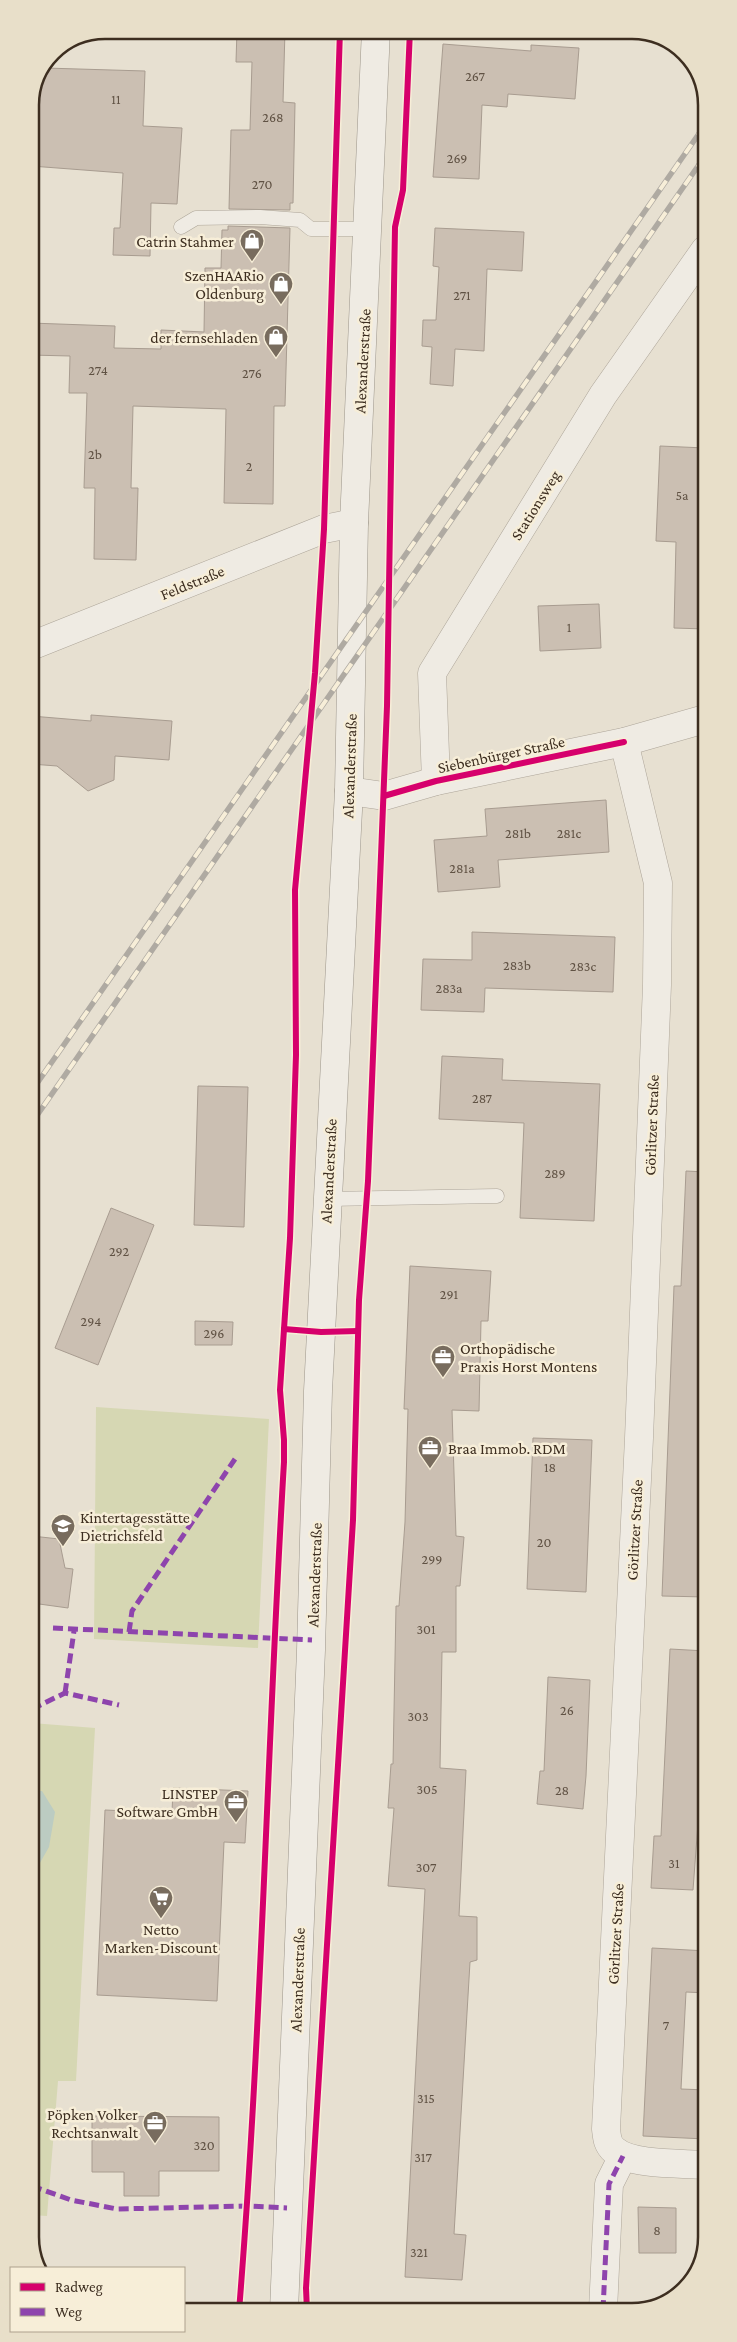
<svg xmlns="http://www.w3.org/2000/svg" width="737" height="2342" viewBox="0 0 737 2342" font-family="'Crimson Pro',serif">
	<style>
		.green { fill: #d6d7b3 }
		.water { fill: #bcccc2 }
		.building { fill: #cbbfb2; stroke: #a89c90 }
		.lines { fill: none; stroke-linecap: round; stroke-linejoin: round }
		.service-casing { stroke: #ada599; stroke-width: 15 }
		.minor-casing { stroke: #ada599; stroke-width: 29 }
		.secondary-casing { stroke: #9c958a; stroke-width: 29 }
		.service { stroke: #efebe3; stroke-width: 14 }
		.minor { stroke: #efebe3; stroke-width: 28 }
		.secondary { stroke: #efebe3; stroke-width: 28 }
		.rail-casing { stroke: #afaaa2; stroke-width: 5.5 }
		.rail { stroke: #f7eed8; stroke-width: 4; stroke-dasharray: 11; stroke-linecap: butt }
		.quiet { stroke: #8e44ad; stroke-width: 5; stroke-dasharray: 10 5; stroke-linecap: butt }
		.cycleway-casing { stroke: #f7eed8; stroke-width: 9 }
		.cycleway { stroke: #d6006c; stroke-width: 6 }
		.labels { text-anchor: middle; stroke-width: 5; stroke-linejoin: round; paint-order: stroke }
		.number-label { font-size: 14px; fill: #605244 }
		.poi-label { font-size: 16px; fill: #3d2e20; stroke: #f7eed8; text-anchor: end }
		.street-label { font-size: 16px; fill: #3d2e20; stroke: #f7eed8 }
		.rim { fill: none; stroke: #3d2e20; stroke-width: 2.5 }
	</style>
	<rect width="100%" height="100%" fill="#e7e0d1"/>
	<!-- green -->
	<g class="green">
		<path d="M96,1407L269,1419L258,1648L94,1639Z"/>
		<path d="M32,1723L95,1728L76,2081H58L47,2216L32,2215Z"/>
	</g>
	<!-- water -->
	<path class="water" d="M32,1791H42L55,1812L49,1847L37,1868L32,1896Z"/>
	<!-- building -->
	<g class="building">
		<path d="M237,30H285L283,102L295,103L293,203H290V210L229,209L231,130H250L252,62H236Z"/>
		<path d="M443,44L531,51V45L579,48L575,99L508,94L507,107L482,105L479,179L433,177Z"/>
		<path d="M45,68L145,71L143,126L182,128L177,204L151,203L150,256L113,255L114,228H120L123,173L31,166L37,99H32Z"/>
		<path d="M228,226L290,228L285,406H274L273,504L224,503L226,409L133,406L131,488H138L136,560L94,559L95,488H84L87,393H69L70,356L30,355V323L115,326L114,348L161,349V330L204,332L205,268H221L222,230H228Z"/>
		<path d="M435,228L524,232L522,271L487,269L484,351L455,349L453,386L430,384L432,347L422,346L423,320H436L439,267L433,266Z"/>
		<path d="M660,446L705,448V629L674,628L676,542L656,541Z"/>
		<path d="M599,604L601,648L540,651L538,606Z"/>
		<path d="M91,715L172,721L169,760L115,756L114,780L88,791L57,766L31,764V716L91,721Z"/>
		<path d="M606,800L609,852L498,860L500,887L438,892L434,840L487,836L485,809Z"/>
		<path d="M472,932L615,937L613,992L485,988L484,1012L421,1010L423,959L472,960Z"/>
		<path d="M442,1056L503,1059L502,1080L600,1084L594,1221L520,1218L524,1123L439,1119Z"/>
		<path d="M198,1086L248,1087L244,1227L194,1225Z"/>
		<path d="M686,1171L706,1172V1597L662,1596L674,1286H681Z"/>
		<path d="M111,1208L154,1225L98,1365L55,1348Z"/>
		<path d="M410,1266L491,1271L488,1321H481L479,1411L452,1410L456,1536L464,1537L460,1586H456V1652H442L440,1768L466,1770L459,1916L477,1917V1960L470,1962L454,2234L466,2235L462,2280L405,2277L425,1889L388,1886L394,1808H388L391,1764H393L396,1606H399L405,1522L408,1409H404Z"/>
		<path d="M195,1321L233,1322L232,1345H195Z"/>
		<path d="M533,1438L592,1440L586,1592L527,1589Z"/>
		<path d="M32,1536L59,1539L65,1568L73,1569L68,1608L32,1603Z"/>
		<path d="M670,1649L706,1651V1796H700L693,1890L651,1888L654,1836H661Z"/>
		<path d="M548,1677L590,1680L586,1776L583,1809L537,1804L540,1771H544Z"/>
		<path d="M173,1788L248,1791L245,1843L224,1842L217,2001L97,1995L105,1810L172,1813Z"/>
		<path d="M652,1948L707,1951V1993L686,1992L681,2089L707,2090L705,2139L643,2136Z"/>
		<path d="M92,2116L219,2117V2171H159V2196H124V2172H92Z"/>
		<path d="M638,2207L676,2208V2253H639Z"/>
	</g>
	<g class="lines">
		<defs>
			<g id="service">
				<path d="M181,227L196,218L260,217L300,220L311,229H368"/>
				<path d="M327,1199L497,1196"/>
			</g>
			<g id="minor">
				<path d="M31,646L324,529L354,523"/>
				<path d="M624,742L658,883L657,985L639,1438L606,2129C607,2137 607,2144 614,2150C632,2166 683,2163 707,2165"/>
				<path d="M436,781L432,673L603,395L705,250"/>
				<path d="M349,791L384,796L436,781L624,742L705,719"/>
				<path d="M603,2310L609,2184L623,2156"/>
			</g>
			<path id="secondary" d="M284,2311L311,1650L318,1391L349,791L354,523L376,30"/>
		</defs>
		<!-- service casing -->
		<use href="#service" class="service-casing"/>
		<!-- minor casing -->
		<use href="#minor" class="minor-casing"/>
		<!-- secondary casing -->
		<use href="#secondary" class="secondary-casing"/>
		<!-- service -->
		<use href="#service" class="service"/>
		<!-- minor -->
		<use href="#minor" class="minor"/>
		<!-- secondary -->
		<use href="#secondary" class="secondary"/>
		<defs>
			<g id="rail">
				<path d="M31,1092L705,125"/>
				<path d="M31,1124L705,156"/>
			</g>
		</defs>
		<!-- rail casing -->
		<use href="#rail" class="rail-casing"/>
		<!-- rail -->
		<use href="#rail" class="rail"/>
		<!-- quiet -->
		<g class="quiet">
			<path d="M53,1628L312,1640"/>
			<path d="M129,1632L132,1611L235,1459"/>
			<path d="M65,1693L74,1631"/>
			<path d="M32,1709L65,1693L119,1705"/>
			<path d="M32,2186L71,2200L117,2209L247,2206L287,2208"/>
			<path d="M603,2310L609,2184L623,2156"/>
		</g>
		<defs>
			<g id="cycleway">
				<path d="M384,796L436,781L624,742"/>
				<path d="M284,1329L321,1332L358,1331"/>
				<path d="M239,2311C262,2029 267,1745 284,1462V1440L280,1390L290,1238L296,1055L295,890L315,673L324,529L340,30"/>
				<path d="M307,2311L306,2288L353,1520L359,1300L368,1181L387,706L395,227L403,190L410,30"/>
			</g>
		</defs>
		<!-- cycleway casing -->
		<use href="#cycleway" class="cycleway-casing"/>
		<!-- cycleway -->
		<use href="#cycleway" class="cycleway"/>
	</g>
	<!-- icons -->
	<defs>
		<symbol id="shop-pin" viewBox="-11 -11 22 30"><path d="M0 17L-7.5 6A9.5 9.5 0 1 1 7.5 6Z" fill="#786c5e" stroke="#f7eed8"/><path d="M-5-2.5h2.3a2.7 3.5 0 0 1 5.4 0H5L5.5 6h-11ZM-1.5-2.5h3a1.5 2.3 0 0 0-3 0Z" fill="#fff"/></symbol>
		<symbol id="office-pin" viewBox="-11 -11 22 30"><path d="M0 17L-7.5 6A9.5 9.5 0 1 1 7.5 6Z" fill="#786c5e" stroke="#f7eed8"/><path d="M-6-3h4V-5.5h4V-3h4V5H-6ZM-1-4.5V-3h2v-1.5ZM-6 0V1H6V0Z" fill="#fff"/></symbol>
		<symbol id="school-pin" viewBox="-11 -11 22 30"><path d="M0 17L-7.5 6A9.5 9.5 0 1 1 7.5 6Z" fill="#786c5e" stroke="#f7eed8"/><path d="M0-5L7-2L0 1L-7-2ZM-4 1L0 2.5L4 1V4Q0 6-4 4Z" fill="#fff"/></symbol>
		<symbol id="supermarket-pin" viewBox="-11 -11 22 30"><path d="M0 17L-7.5 6A9.5 9.5 0 1 1 7.5 6Z" fill="#786c5e" stroke="#f7eed8"/><path d="M-6-5.5h2.5l.6 2H6L4.5 2H-2.5L-4.4-4H-6ZM-1.5 3.2a1.3 1.3 0 1 0 .1 0ZM3 3.2a1.3 1.3 0 1 0 .1 0Z" fill="#fff"/></symbol>
	</defs>
	<g fill-rule="evenodd">
		<use href="#shop-pin" x="238" y="227" width="28" height="38"/>
		<use href="#shop-pin" x="267" y="270" width="28" height="38"/>
		<use href="#shop-pin" x="262" y="323" width="28" height="38"/>
		<use href="#office-pin" x="429" y="1343" width="28" height="38"/>
		<use href="#office-pin" x="416" y="1434" width="28" height="38"/>
		<use href="#school-pin" x="49" y="1512" width="28" height="38"/>
		<use href="#office-pin" x="222" y="1788" width="28" height="38"/>
		<use href="#supermarket-pin" x="147" y="1884" width="28" height="38"/>
		<use href="#office-pin" x="141" y="2109" width="28" height="38"/>
	</g>
	<g class="labels">
		<!-- number labels -->
		<g class="number-label">
			<text x="475" y="81">267</text>
			<text x="116" y="104">11</text>
			<text x="273" y="122">268</text>
			<text x="457" y="163">269</text>
			<text x="262" y="189">270</text>
			<text x="462" y="300">271</text>
			<text x="98" y="375">274</text>
			<text x="252" y="378">276</text>
			<text x="95" y="459">2b</text>
			<text x="249" y="471">2</text>
			<text x="682" y="500">5a</text>
			<text x="569" y="632">1</text>
			<text x="518" y="838">281b</text>
			<text x="569" y="838">281c</text>
			<text x="462" y="873">281a</text>
			<text x="517" y="970">283b</text>
			<text x="583" y="971">283c</text>
			<text x="449" y="993">283a</text>
			<text x="482" y="1103">287</text>
			<text x="555" y="1178">289</text>
			<text x="119" y="1256">292</text>
			<text x="449" y="1299">291</text>
			<text x="91" y="1326">294</text>
			<text x="214" y="1338">296</text>
			<text x="550" y="1472">18</text>
			<text x="544" y="1547">20</text>
			<text x="432" y="1564">299</text>
			<text x="426" y="1634">301</text>
			<text x="567" y="1715">26</text>
			<text x="418" y="1721">303</text>
			<text x="427" y="1794">305</text>
			<text x="562" y="1795">28</text>
			<text x="674" y="1868">31</text>
			<text x="426" y="1872">307</text>
			<text x="666" y="2030">7</text>
			<text x="426" y="2103">315</text>
			<text x="204" y="2150">320</text>
			<text x="423" y="2162">317</text>
			<text x="657" y="2235">8</text>
			<text x="419" y="2257">321</text>
		</g>
		<!-- poi labels -->
		<g class="poi-label">
			<text x="234" y="247">Catrin Stahmer</text>
			<text x="264" y="281">SzenHAARio<tspan x="264" dy="18">Oldenburg</tspan></text>
			<text x="258" y="343">der fernsehladen</text>
			<text x="460" y="1354" text-anchor="start">Orthopädische<tspan x="460" dy="18">Praxis Horst Montens</tspan></text>
			<text x="448" y="1454" text-anchor="start">Braa Immob. RDM</text>
			<text x="80" y="1523" text-anchor="start">Kintertagesstätte<tspan x="80" dy="18">Dietrichsfeld</tspan></text>
			<text x="218" y="1799">LINSTEP<tspan x="218" dy="18">Software GmbH</tspan></text>
			<text x="161" y="1935" text-anchor="middle">Netto<tspan x="161" dy="18">Marken-Discount</tspan></text>
			<text x="138" y="2120">Pöpken Volker<tspan x="138" dy="18">Rechtsanwalt</tspan></text>
		</g>
		<!-- street labels -->
		<g class="street-label">
			<text transform="translate(362 361) rotate(-87)" y="6">Alexanderstraße</text>
			<text transform="translate(535 505) rotate(-58)" y="6">Stationsweg</text>
			<text transform="translate(192 582) rotate(-22)" y="6">Feldstraße</text>
			<text transform="translate(501 754) rotate(-12)" y="6">Siebenbürger Straße</text>
			<text transform="translate(349 766) rotate(-88)" y="6">Alexanderstraße</text>
			<text transform="translate(651 1125) rotate(-88)" y="6">Görlitzer Straße</text>
			<text transform="translate(328 1171) rotate(-87)" y="6">Alexanderstraße</text>
			<text transform="translate(634 1530) rotate(-87)" y="6">Görlitzer Straße</text>
			<text transform="translate(314 1575) rotate(-88)" y="6">Alexanderstraße</text>
			<text transform="translate(615 1934) rotate(-87)" y="6">Görlitzer Straße</text>
			<text transform="translate(297 1980) rotate(-88)" y="6">Alexanderstraße</text>
		</g>
	</g>
	<!-- crop -->
	<path d="M0 0H737V2342H0ZM105 39H632A66 66 0 0 1 698 105V2237A66 66 0 0 1 632 2303H105A66 66 0 0 1 39 2237V105A66 66 0 0 1 105 39Z" fill="#e8dfc9" fill-rule="evenodd"/>
	<path class="rim" d="M105 39H632A66 66 0 0 1 698 105V2237A66 66 0 0 1 632 2303H105A66 66 0 0 1 39 2237V105A66 66 0 0 1 105 39Z"/>
	<!-- legend -->
	<rect x="10" y="2267" width="175" height="65" fill="#f7eed8" stroke="#ada18e"/>
	<rect x="20" y="2283" width="25" height="8" fill="#d6006c" stroke="#ada18e"/>
	<text x="55" y="2292" font-size="15" fill="#3d2e20">Radweg</text>
	<rect x="20" y="2308" width="25" height="8" fill="#8e44ad" stroke="#ada18e"/>
	<text x="55" y="2317" font-size="15" fill="#3d2e20">Weg</text>
</svg>
